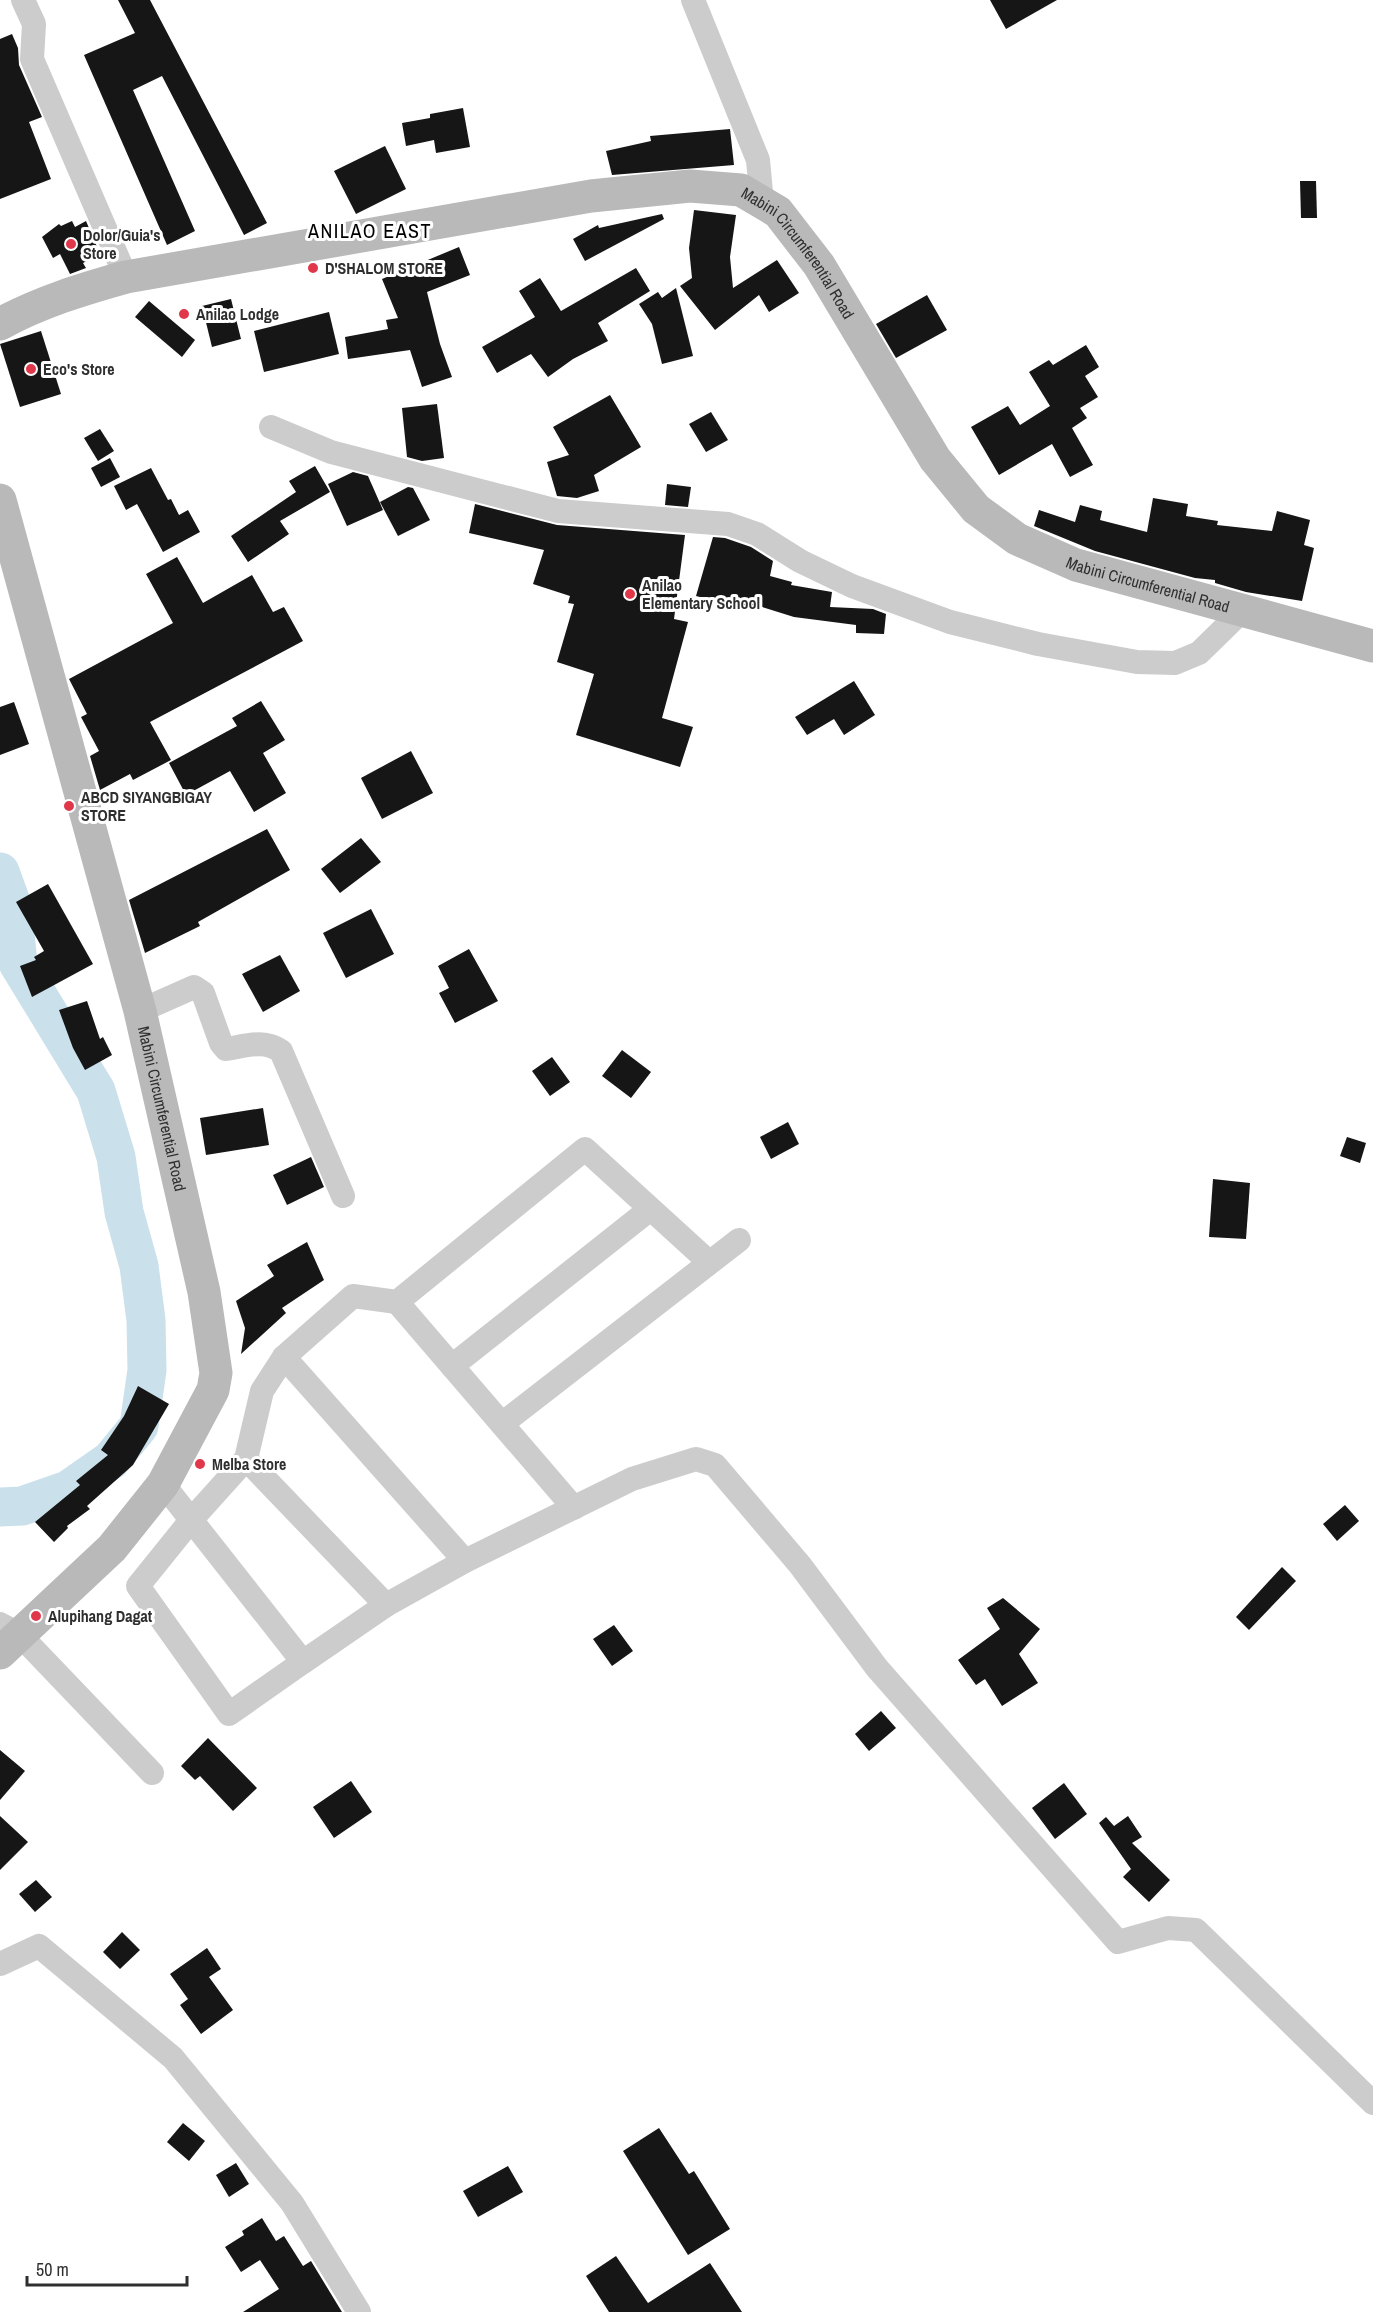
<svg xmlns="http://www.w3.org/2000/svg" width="1373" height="2312" viewBox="0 0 1373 2312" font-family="'Archivo Narrow',sans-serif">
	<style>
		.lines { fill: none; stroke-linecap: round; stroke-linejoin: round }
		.river { stroke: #cae0eb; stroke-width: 39 }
		.building { fill: #161616 }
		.minor { stroke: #ccc; stroke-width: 24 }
		.secondary { stroke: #b9b9b9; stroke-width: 33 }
		.poi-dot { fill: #e0374b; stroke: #fff; stroke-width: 2 }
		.labels { text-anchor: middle; stroke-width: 6; stroke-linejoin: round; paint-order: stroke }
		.poi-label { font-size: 16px; font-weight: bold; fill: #2f2f2f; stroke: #fff; text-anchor: start }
		.street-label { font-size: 16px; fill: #2f2f2f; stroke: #fff }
		.quarter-label { font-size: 20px; letter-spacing: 1.5px; fill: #000; stroke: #fff }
	</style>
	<rect width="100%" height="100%" fill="#fff"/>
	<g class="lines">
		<!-- river -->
		<path class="river" d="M0,872L12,905L18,963L96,1091L116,1157L124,1212L139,1266L146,1320L147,1370L139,1426L111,1460L68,1490L22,1506L0,1507"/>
	</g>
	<!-- building -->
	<g class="building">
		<path d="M118,0H150L267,223L244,235L162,76L133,90L195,231L167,245L84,55L135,33Z"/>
		<path d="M990,0H1057L1006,29Z"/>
		<path d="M12,34L18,48L19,65L42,117L29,122L51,179L0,199V39Z"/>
		<path d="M463,108L470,147L436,153L434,140L406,146L402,123L430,118V114Z"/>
		<path d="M730,129L734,165L612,175L606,151L651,141L650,136Z"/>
		<path d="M385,146L406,189L356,214L334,171Z"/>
		<path d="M1300,181H1316L1317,218H1301Z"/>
		<path d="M694,210L736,215L730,257L733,288L777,260L799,293L769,312L759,295L715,330L680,286L692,278L689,248Z"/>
		<path d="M662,214L664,219L585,261L573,239L598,225L599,228Z"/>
		<path d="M72,221L75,227L86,221L100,254L83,263L86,268L70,274L60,254L53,258L42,237L59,224L61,226Z"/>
		<path d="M459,247L470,275L427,292L440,344L452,377L422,387L410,350L348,359L345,337L388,329L386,320L398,318L382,279Z"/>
		<path d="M636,268L650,291L598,323L608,341L573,359L548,377L531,354L497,373L482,347L535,317L519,291L540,278L561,311Z"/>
		<path d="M676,288L693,356L662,364L652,324L639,304L658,292L662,298Z"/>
		<path d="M927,295L947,330L896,358L876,324Z"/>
		<path d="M231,299L241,339L212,347L202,306Z"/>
		<path d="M149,301L195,340L182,357L135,317Z"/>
		<path d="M329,312L339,354L264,372L254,331Z"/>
		<path d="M41,331L61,394L20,407L0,344Z"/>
		<path d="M1086,345L1099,367L1085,376L1098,397L1080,408L1087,418L1072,428L1093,465L1070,477L1052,444L999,475L971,427L1008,406L1020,425L1050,406L1029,372L1049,360L1053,365Z"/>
		<path d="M610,395L641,447L594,475L599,491L577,498L557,496L547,462L569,455L553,427Z"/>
		<path d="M437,404L444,458L422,461L407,457L402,408Z"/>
		<path d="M711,412L728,440L706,452L689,424Z"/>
		<path d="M100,429L114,451L98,461L84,438Z"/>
		<path d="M110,458L120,477L101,487L91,468Z"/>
		<path d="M315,466L330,492L280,521L289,534L248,562L231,536L296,492L289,481Z"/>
		<path d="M151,468L168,500L171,499L179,515L188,510L200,532L163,552L137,504L126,510L114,486Z"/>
		<path d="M353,472L368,476L383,510L347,526L328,484Z"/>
		<path d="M667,484L691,487L688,507L665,505Z"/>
		<path d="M408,487L413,488L430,520L398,536L380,502Z"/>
		<path d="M1153,498L1188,504L1186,516L1218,521L1217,525L1272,531L1277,511L1310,520L1304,545L1314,548L1302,601L1246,592L1215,583V580L1195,578L1095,551L1034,526L1039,510L1075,522L1080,505L1102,511L1100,520L1147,532Z"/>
		<path d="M475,504L557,525L685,535L674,619L688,622L662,718L693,727L680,767L576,735L594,674L557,662L574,604L568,603L570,596L533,584L544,550L469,533Z"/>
		<path d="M713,537L725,538L751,547L773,561L770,576L792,582L791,585L832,592L830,607L873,609L886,614L884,634L856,633V625L794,617L756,605L754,611L696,596Z"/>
		<path d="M177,557L203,603L252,575L273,612L284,607L303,641L150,722L171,760L133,780L130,774L100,790L90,756L99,751L81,717L87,714L69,679L173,623L146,574Z"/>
		<path d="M854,681L875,715L844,735L834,719L807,735L795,717Z"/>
		<path d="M261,701L285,740L263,753L286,793L254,812L230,771L186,795L169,763L237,726L232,718Z"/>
		<path d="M14,702L29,744L0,755V707Z"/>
		<path d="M411,751L433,793L382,819L361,778Z"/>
		<path d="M267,829L290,870L198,922L200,926L145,953L129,900Z"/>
		<path d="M361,838L381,862L340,893L321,869Z"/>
		<path d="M48,884L93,964L32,997L20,966L36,960L34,957L44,951L16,902Z"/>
		<path d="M371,909L394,954L346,978L323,933Z"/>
		<path d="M469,949L498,1001L455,1023L439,993L449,988L438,966Z"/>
		<path d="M280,955L300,991L263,1012L242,974Z"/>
		<path d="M87,1001L100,1039L103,1037L112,1055L85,1070L73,1048L59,1010Z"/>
		<path d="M622,1050L651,1072L631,1098L602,1076Z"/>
		<path d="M552,1057L570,1082L550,1096L532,1071Z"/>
		<path d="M263,1108L269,1145L206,1155L200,1118Z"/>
		<path d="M788,1122L799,1144L771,1159L760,1137Z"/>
		<path d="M1347,1137L1366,1143L1360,1163L1340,1156Z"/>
		<path d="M311,1157L324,1187L287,1205L273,1175Z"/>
		<path d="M1213,1179L1250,1183L1246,1239L1209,1237Z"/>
		<path d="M307,1242L324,1280L282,1308L286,1313L241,1354L245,1328L236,1301L274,1276L267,1265Z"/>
		<path d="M138,1386L169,1404L133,1465L87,1506L90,1509L67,1526L68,1528L54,1542L35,1522L80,1485L76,1481L108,1455L101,1450L124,1416Z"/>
		<path d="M1345,1505L1359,1521L1337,1541L1323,1524Z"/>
		<path d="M1282,1567L1296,1581L1249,1630L1236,1617Z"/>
		<path d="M1003,1598L1040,1629L1019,1654L1038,1683L1002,1706L985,1679L976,1685L958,1660L1000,1629L987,1608Z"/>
		<path d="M614,1625L633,1651L612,1666L593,1639Z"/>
		<path d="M881,1711L896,1728L869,1751L855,1734Z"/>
		<path d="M208,1738L257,1788L233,1811L200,1776L195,1780L181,1766Z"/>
		<path d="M0,1750L25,1771L0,1800Z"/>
		<path d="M351,1781L372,1812L334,1838L313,1807Z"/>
		<path d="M1064,1783L1087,1814L1055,1839L1032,1808Z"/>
		<path d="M0,1816L28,1842L0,1870Z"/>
		<path d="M1128,1816L1142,1837L1132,1843L1170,1880L1149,1902L1123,1877L1131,1869L1099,1823L1106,1817L1114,1826Z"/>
		<path d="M36,1880L52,1897L35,1912L19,1894Z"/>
		<path d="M122,1932L140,1950L120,1969L103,1952Z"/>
		<path d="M207,1948L221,1969L209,1977L233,2010L201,2034L180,2005L188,1999L170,1974Z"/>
		<path d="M183,2123L205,2141L189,2161L167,2142Z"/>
		<path d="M659,2128L689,2174L694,2171L730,2229L688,2255L623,2151Z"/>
		<path d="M236,2163L249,2184L229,2197L216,2175Z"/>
		<path d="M508,2166L523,2192L478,2217L463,2191Z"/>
		<path d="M262,2218L276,2241L284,2236L303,2266L311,2261L342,2312H243L279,2289L260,2260L241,2272L225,2247L244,2235L242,2231Z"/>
		<path d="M616,2256L648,2303L710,2263L742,2312H609L586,2276Z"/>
	</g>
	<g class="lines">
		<!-- minor -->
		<g class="minor">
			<path d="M23,0L34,24L32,59L126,277"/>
			<path d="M693,0L758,160L762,203"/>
			<path d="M271,427L331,452L558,511L728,524L757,534L800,561L852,586L950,622L1038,644L1137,662L1175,663L1199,653L1243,610"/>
			<path d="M140,1011L194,987L203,993L221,1043L226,1049C246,1046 264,1039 281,1051L343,1196"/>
			<path d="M397,1302L574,1508"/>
			<path d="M284,1357L465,1561"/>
			<path d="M452,1366L649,1210"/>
			<path d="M503,1423L739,1240"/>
			<path d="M246,1459L386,1605"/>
			<path d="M163,1484L303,1662L386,1605L465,1561L632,1479L696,1459L715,1465L800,1565L877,1668L1118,1942L1168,1928L1196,1930L1373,2103"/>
			<path d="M0,1624L19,1634L152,1773"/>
			<path d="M303,1662L229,1714L138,1586L192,1519L246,1459L262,1391L284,1357L353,1296L397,1302L585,1149L709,1262"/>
			<path d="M0,1964L39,1946L173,2058L292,2203L359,2312"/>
		</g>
		<!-- secondary -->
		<g class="secondary">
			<path id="s1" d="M0,324C40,302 83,289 126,277L591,196L690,186L741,190L778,212L819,265L935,459L976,509L1017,539L1076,565L1373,646"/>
			<path id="s2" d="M0,500L140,1011L204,1292L216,1373L213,1390L163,1484L112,1548L0,1653"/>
		</g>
	</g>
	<!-- markers -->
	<g class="poi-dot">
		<circle cx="71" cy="244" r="6"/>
		<circle cx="313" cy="268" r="6"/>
		<circle cx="184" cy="314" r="6"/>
		<circle cx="31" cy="369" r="6"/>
		<circle cx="630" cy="594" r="6"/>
		<circle cx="69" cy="806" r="6"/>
		<circle cx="200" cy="1464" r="6"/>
		<circle cx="36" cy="1616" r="6"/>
	</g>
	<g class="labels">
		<!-- poi labels -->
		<g class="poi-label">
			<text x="83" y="241">Dolor/Guia's<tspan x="83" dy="18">Store</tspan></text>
			<text x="325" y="274">D'SHALOM STORE</text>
			<text x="196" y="320">Anilao Lodge</text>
			<text x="43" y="375">Eco's Store</text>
			<text x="642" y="591">Anilao<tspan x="642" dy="18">Elementary School</tspan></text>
			<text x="81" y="803">ABCD SIYANGBIGAY<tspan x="81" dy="18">STORE</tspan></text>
			<text x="212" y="1470">Melba Store</text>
			<text x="48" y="1622">Alupihang Dagat</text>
		</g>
		<!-- street labels -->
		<g class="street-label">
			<text dy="6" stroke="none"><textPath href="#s1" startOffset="844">Mabini Circumferential Road</textPath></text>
			<text dy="6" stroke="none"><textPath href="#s1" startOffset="1348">Mabini Circumferential Road</textPath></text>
			<text dy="6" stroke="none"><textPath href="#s2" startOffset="630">Mabini Circumferential Road</textPath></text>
		</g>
		<!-- quarter labels -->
		<g class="quarter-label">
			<text x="370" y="238">ANILAO EAST</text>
		</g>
	</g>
	<!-- scale -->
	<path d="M27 2276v9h160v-9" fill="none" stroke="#2f2f2f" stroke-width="3"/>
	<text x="36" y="2276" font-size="18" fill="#2f2f2f" stroke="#ffffff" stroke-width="4.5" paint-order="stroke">50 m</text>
</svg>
